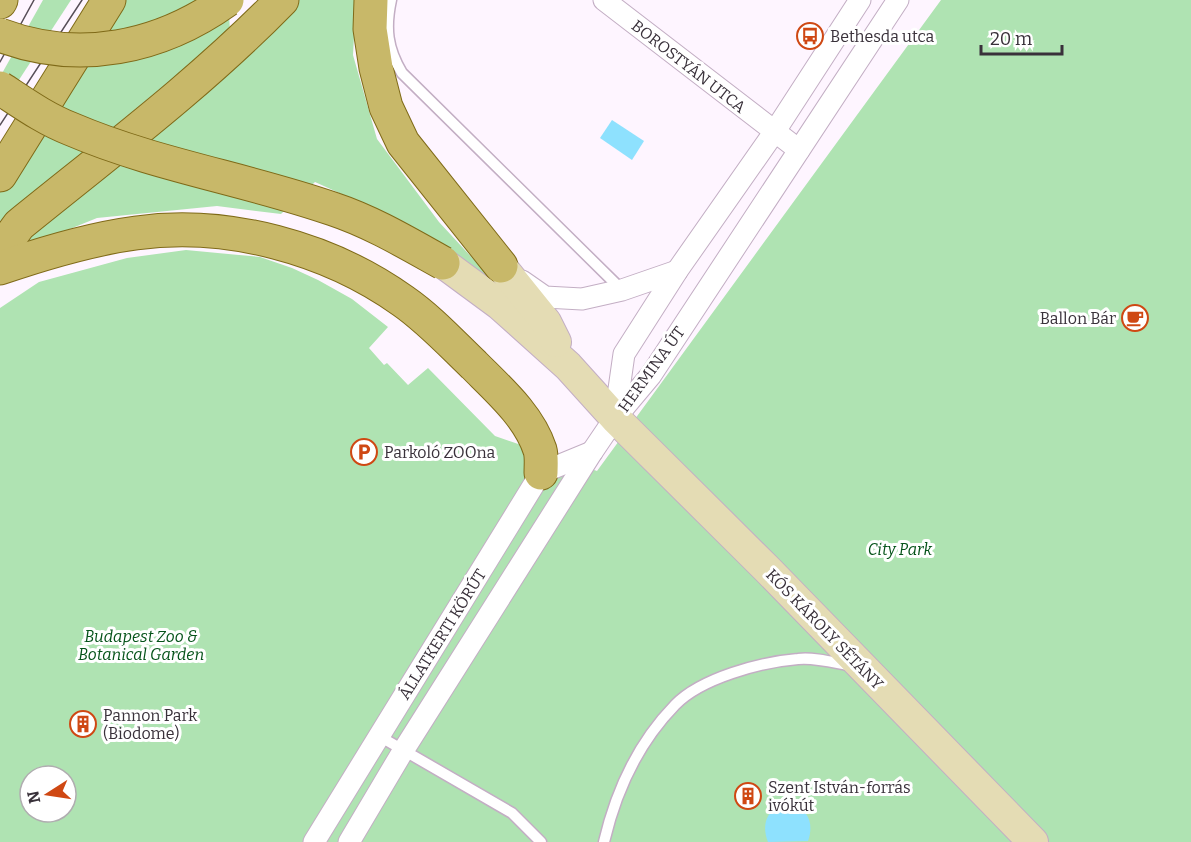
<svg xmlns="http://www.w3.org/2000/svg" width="1191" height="842" viewBox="0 0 1191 842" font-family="Bitter,serif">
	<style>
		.green { fill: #afe3b2; fill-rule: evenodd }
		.water { fill: #8ee1fe }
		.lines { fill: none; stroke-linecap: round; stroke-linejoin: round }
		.lane-casing { stroke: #c3aec4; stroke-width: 13 }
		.street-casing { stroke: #c3aec4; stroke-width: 23 }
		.secondary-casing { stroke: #c3aec4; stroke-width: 32 }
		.primary-casing { stroke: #7f6a18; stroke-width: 35 }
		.lane { stroke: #fff; stroke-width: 10 }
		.street { stroke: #fff; stroke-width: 21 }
		.secondary { stroke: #e4dcb4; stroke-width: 30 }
		.primary { stroke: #c8b869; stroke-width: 33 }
		.tram { stroke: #574e58; stroke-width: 1.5 }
		.primary-bridge-casing { stroke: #7f6a18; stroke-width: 35; stroke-linecap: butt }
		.primary-bridge { stroke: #c8b869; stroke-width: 33 }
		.labels { text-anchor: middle; stroke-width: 6; stroke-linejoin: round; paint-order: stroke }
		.poi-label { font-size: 16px; fill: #39313a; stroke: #fff; text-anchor: start }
		.street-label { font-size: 16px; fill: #39313a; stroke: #fff }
		.park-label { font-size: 16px; font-style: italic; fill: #055319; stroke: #fff }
	</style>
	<rect width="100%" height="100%" fill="#fef5ff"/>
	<!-- green -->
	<g class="green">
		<path d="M43,0H71L0,109V77Z"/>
		<path d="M123,0H228L230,31L0,221V187Z"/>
		<path d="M297,0H356L353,55L377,139L439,222L489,276L484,285L390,216L315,182L281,214L217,206L97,218L8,254L240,63Z"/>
		<path d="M941,0H1191V842H0V308L39,282L127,258L186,250L260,257L292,268L318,280L352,299L388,327L369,348L384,365L387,363L408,385L428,368L495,436L597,471ZM30,776H66V812H30Z"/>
	</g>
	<!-- water -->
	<g class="water">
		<path d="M612,120L644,141L632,160L600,138Z"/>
		<path d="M791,804C809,810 814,824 808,841L768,842C760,822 769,805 791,804Z"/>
	</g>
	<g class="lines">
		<defs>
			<g id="lane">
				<path d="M391,0C385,28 387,48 402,73L622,290"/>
				<path d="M379,736L512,813L541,842"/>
				<path d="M604,842C616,791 638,743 675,705C701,678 761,662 798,659C815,657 835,663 852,666"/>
			</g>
			<g id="street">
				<path d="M604,0L799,150"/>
				<path d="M522,281L545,297L582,299L622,290L677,271"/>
				<path d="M615,417L624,354L677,271L775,131L860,0"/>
				<path d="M314,842L541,473L592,452"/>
				<path d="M349,842L403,751L592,452L615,418L651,375L898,0"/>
			</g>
			<g id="secondary">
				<path d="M443,263L500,305L568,366L615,418L767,569L1033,842"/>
				<path d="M501,266L546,322L556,342"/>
			</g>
			<g id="primary">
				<path d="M371,0L370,29L376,68L386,107L403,143L501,266"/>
				<path d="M0,2L1,0"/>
				<path d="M0,175L109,0"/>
				<path d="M0,251L19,225C109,152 202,82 282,0"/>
				<path d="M0,268C44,253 90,239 136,233C227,220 329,248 403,301C429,319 451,343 474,365C499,390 529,416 540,450C542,457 541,466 541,473"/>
			</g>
		</defs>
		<!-- lane casing -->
		<use href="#lane" class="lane-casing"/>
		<!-- street casing -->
		<use href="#street" class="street-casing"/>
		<!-- secondary casing -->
		<use href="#secondary" class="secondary-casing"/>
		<!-- primary casing -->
		<use href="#primary" class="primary-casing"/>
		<!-- lane -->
		<use href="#lane" class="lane"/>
		<!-- street -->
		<use href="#street" class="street"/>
		<!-- secondary -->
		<use href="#secondary" class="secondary"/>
		<!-- primary -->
		<use href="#primary" class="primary"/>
		<!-- tram -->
		<g class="tram">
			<path d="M0,62L34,0"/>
			<path d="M0,125L82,0"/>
		</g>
		<defs>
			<g id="primary-bridge">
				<path d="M0,35C79,65 160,48 227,0"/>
				<path d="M0,88C23,103 45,119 71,129C155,165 247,179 333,209C372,222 407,243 443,263"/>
			</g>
		</defs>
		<!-- primary-bridge casing -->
		<use href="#primary-bridge" class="primary-bridge-casing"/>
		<!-- primary-bridge -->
		<use href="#primary-bridge" class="primary-bridge"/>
	</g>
	<!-- icons -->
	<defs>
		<symbol id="bus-ring" viewBox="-11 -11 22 22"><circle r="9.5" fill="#fff" stroke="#cf4813" stroke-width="1.5"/><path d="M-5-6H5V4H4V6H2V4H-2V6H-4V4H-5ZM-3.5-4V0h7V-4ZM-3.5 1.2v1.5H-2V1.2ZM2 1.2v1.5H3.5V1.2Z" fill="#cf4813"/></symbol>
		<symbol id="cafe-ring" viewBox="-11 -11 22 22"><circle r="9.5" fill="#fff" stroke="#cf4813" stroke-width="1.5"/><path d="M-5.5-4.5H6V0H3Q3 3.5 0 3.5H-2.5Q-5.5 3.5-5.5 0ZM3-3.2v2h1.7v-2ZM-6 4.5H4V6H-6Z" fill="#cf4813"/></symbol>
		<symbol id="parking-ring" viewBox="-11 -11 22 22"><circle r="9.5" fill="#fff" stroke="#cf4813" stroke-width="1.5"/><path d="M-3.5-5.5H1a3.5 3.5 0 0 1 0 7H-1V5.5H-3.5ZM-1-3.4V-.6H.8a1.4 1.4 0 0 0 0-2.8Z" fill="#cf4813"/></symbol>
		<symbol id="building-ring" viewBox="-11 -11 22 22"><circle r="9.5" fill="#fff" stroke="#cf4813" stroke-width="1.5"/><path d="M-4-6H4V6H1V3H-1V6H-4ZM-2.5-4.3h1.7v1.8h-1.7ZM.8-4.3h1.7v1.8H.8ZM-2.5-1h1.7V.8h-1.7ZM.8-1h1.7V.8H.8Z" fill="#cf4813"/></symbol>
	</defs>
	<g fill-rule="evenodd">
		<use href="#bus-ring" x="795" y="21" width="30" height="30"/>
		<use href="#cafe-ring" x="1120" y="303" width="30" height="30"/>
		<use href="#parking-ring" x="349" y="437" width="30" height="30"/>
		<use href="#building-ring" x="68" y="709" width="30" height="30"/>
		<use href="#building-ring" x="733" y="781" width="30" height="30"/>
	</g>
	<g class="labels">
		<!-- poi labels -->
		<g class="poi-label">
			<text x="830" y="42">Bethesda utca</text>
			<text x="1116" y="324" text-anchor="end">Ballon Bár</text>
			<text x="384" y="458">Parkoló ZOOna</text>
			<text x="103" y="721">Pannon Park<tspan x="103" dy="18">(Biodome)</tspan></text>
			<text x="768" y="793">Szent István-forrás<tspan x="768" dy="18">ivókút</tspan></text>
		</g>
		<!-- street labels -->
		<g class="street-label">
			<text transform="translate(689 66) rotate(38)" y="6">BOROSTYÁN UTCA</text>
			<text transform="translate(651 369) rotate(-54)" y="6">HERMINA ÚT</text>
			<text transform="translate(825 629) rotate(46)" y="6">KÓS KÁROLY SÉTÁNY</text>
			<text transform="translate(442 634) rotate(-58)" y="6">ÁLLATKERTI KÖRÚT</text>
		</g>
		<!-- park labels -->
		<g class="park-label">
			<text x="900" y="555">City Park</text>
			<text x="141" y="642">Budapest Zoo &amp;<tspan x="141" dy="18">Botanical Garden</tspan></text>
		</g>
	</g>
	<!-- north arrow -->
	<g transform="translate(48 794) rotate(258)"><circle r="28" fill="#ffffff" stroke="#b0adb0" stroke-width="1.5"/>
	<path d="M0-4.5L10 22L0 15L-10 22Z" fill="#cf4813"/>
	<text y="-9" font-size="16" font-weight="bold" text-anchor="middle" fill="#39313a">N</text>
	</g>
	<!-- scale -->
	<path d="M981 45v9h81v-9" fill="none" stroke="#39313a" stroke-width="3"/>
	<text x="990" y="45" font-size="18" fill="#39313a" stroke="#ffffff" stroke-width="4.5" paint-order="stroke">20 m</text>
</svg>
